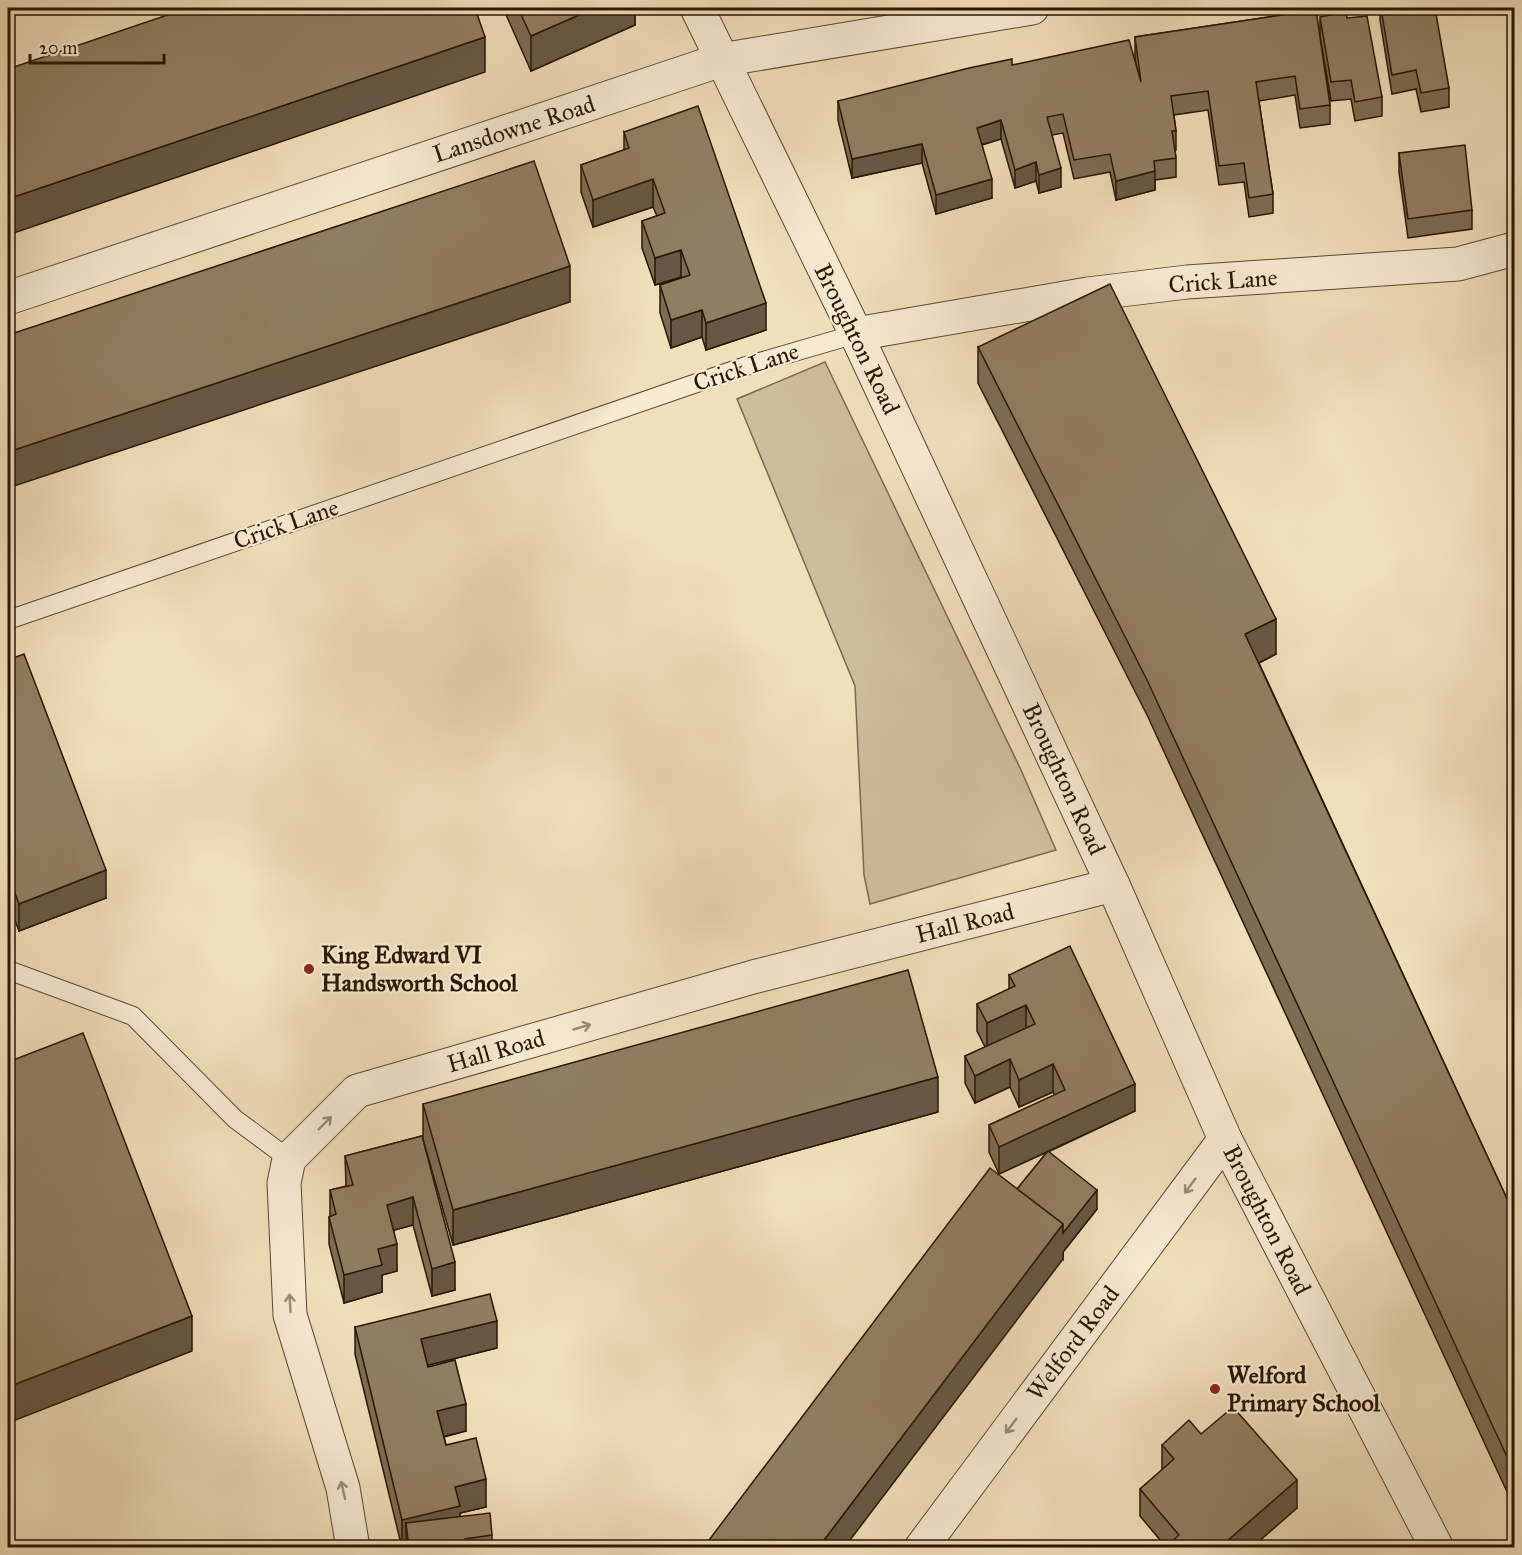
<svg xmlns="http://www.w3.org/2000/svg" width="1522" height="1555" viewBox="0 0 1522 1555" font-family="'IM FELL Great Primer',serif">
	<style>
		.green { fill: #cfbc9c; stroke: #7c694f; stroke-width: 1.5 }
		.lines { fill: none; stroke-linecap: round; stroke-linejoin: round }
		.service-casing { stroke: #5c4830; stroke-width: 20 }
		.minor-casing { stroke: #5c4830; stroke-width: 35 }
		.service { stroke: #f6ead3; stroke-width: 18 }
		.minor { stroke: #f6ead3; stroke-width: 33 }
		.wall { fill: #7d6c54; stroke: #2a1602; stroke-width: 1.5 }
		.shaded-wall { fill: #665845; stroke: #2a1602; stroke-width: 1.5 }
		.building { fill: #917e62; stroke: #2a1602; stroke-width: 1.5 }
		.oneway { stroke: #9a8b75 }
		.poi-dot { fill: #8f2418; stroke: #f6ead3; stroke-width: 2 }
		.labels { text-anchor: middle; stroke-width: 4.5; stroke-linejoin: round; paint-order: stroke }
		.street-label { font-size: 24px; fill: #2a1602; stroke: #f6ead3 }
		.poi-label { font-size: 24px; font-weight: bold; fill: #2a1602; stroke: #f6ead3; text-anchor: start }
	</style>
	<rect width="100%" height="100%" fill="#f1debb"/>
	<filter id="stains"><feTurbulence type="fractalNoise" baseFrequency=".00333" numOctaves="4"/><feColorMatrix values="0 0 0 0 .2 0 0 0 0 .09 0 0 0 0 .02 0 0 0 .5 -.17"/></filter>
	<radialGradient id="worn" r=".72"><stop offset=".6" stop-color="#630" stop-opacity="0"/><stop offset="1" stop-color="#630" stop-opacity=".3"/></radialGradient>
	<!-- green -->
	<path class="green" d="M825,362L1021,770L1056,850L870,904L864,875L855,686L737,399Z"/>
	<g class="lines">
		<defs>
			<g id="service">
				<path d="M8,620L746,366L856,334"/>
				<path d="M8,970L133,1016L235,1119L289,1159"/>
			</g>
			<g id="minor">
				<path d="M697,8L856,334L1113,885L1225,1139L1437,1548"/>
				<path d="M8,298L721,60L1032,8"/>
				<path d="M856,334L1088,294L1187,282L1458,264L1514,249"/>
				<path d="M353,1548L343,1488L290,1315L284,1183L289,1159L357,1091L753,977L1113,885"/>
				<path d="M921,1548L1225,1139"/>
			</g>
		</defs>
		<!-- service casing -->
		<use href="#service" class="service-casing"/>
		<!-- minor casing -->
		<use href="#minor" class="minor-casing"/>
		<!-- service -->
		<use href="#service" class="service"/>
		<!-- minor -->
		<use href="#minor" class="minor"/>
	</g>
	<!-- wall -->
	<g class="wall">
		<path d="M503,8H635V25L531,71Z"/>
		<path d="M1380,8H1413L1449,88V107L1421,112L1416,89L1392,94L1380,20Z"/>
		<path d="M1316,10L1330,105V124L1300,128L1295,95L1259,101L1273,194V213L1249,217L1244,182L1219,185L1208,110L1174,115L1176,131V150H1175L1176,158V177L1155,180V190L1116,200L1110,172L1074,179L1063,133L1052,135L1061,187L1039,193L1036,181L1015,188L1001,139L982,145L992,198L936,214L922,163L852,178L838,120V101L1012,65H1136L1135,56V37Z"/>
		<path d="M1320,17L1347,18L1382,97V116L1355,121L1351,99L1331,101L1320,36Z"/>
		<path d="M624,132L766,330L706,350L702,337L671,348L660,313V285L681,278V277L655,285L642,248V221L657,216L653,207L593,227L581,192V165L624,150Z"/>
		<path d="M1399,153L1472,210V229L1408,238L1399,172Z"/>
		<path d="M978,347L1276,654L1259,663L1515,1216V1509L1147,715L978,383Z"/>
		<path d="M8,660L106,898L19,931L8,902Z"/>
		<path d="M1009,975L1135,1111L1048,1152L1097,1209L1063,1252V1259L1017,1189L1047,1152L999,1174L989,1152V1125L1055,1095L1053,1092L1019,1107L1010,1087L975,1103L965,1083V1056L985,1047L977,1031V1004L1009,989Z"/>
		<path d="M423,1104L938,1112L453,1245L423,1139Z"/>
		<path d="M422,1136L455,1290L432,1296L413,1225L394,1230L397,1271L382,1275V1292L344,1303L329,1244V1217L330,1216V1190L346,1186L345,1156Z"/>
		<path d="M355,1327L497,1348L428,1365L466,1431L444,1437L446,1445L486,1507L460,1513V1517L492,1535V1548H402L355,1354Z"/>
		<path d="M1201,1434L1297,1508L1251,1548H1165L1166,1547L1140,1516V1489L1162,1470V1445Z"/>
	</g>
	<!-- shaded-wall -->
	<g class="shaded-wall">
		<path d="M595,8H635V25L531,71V36Z"/>
		<path d="M485,37V72L8,235V199Z"/>
		<path d="M1001,120V139L977,146V128Z"/>
		<path d="M922,144V163L852,178V159Z"/>
		<path d="M1036,162V181L1015,188V170Z"/>
		<path d="M1061,168V187L1039,193V175Z"/>
		<path d="M1155,171V190L1116,200V181Z"/>
		<path d="M653,179V207L593,227V200Z"/>
		<path d="M992,179V198L936,214V195Z"/>
		<path d="M681,250V277L655,285V258Z"/>
		<path d="M570,266V302L8,488V452Z"/>
		<path d="M766,303V330L706,350V323Z"/>
		<path d="M702,310V337L671,348V320Z"/>
		<path d="M1276,619V654L1245,670V634Z"/>
		<path d="M106,870V898L19,931V904Z"/>
		<path d="M1026,1005V1032L987,1051V1023Z"/>
		<path d="M1010,1059V1087L975,1103V1076Z"/>
		<path d="M1053,1064V1092L1019,1107V1080Z"/>
		<path d="M938,1077V1112L453,1245V1210Z"/>
		<path d="M1135,1084V1111L999,1174V1147Z"/>
		<path d="M1097,1190V1209L1063,1252V1259L844,1548H818L1063,1224Z"/>
		<path d="M413,1197V1225L387,1232V1205Z"/>
		<path d="M397,1244V1271L382,1275V1292L344,1303V1275L378,1249Z"/>
		<path d="M455,1262V1290L432,1296V1269Z"/>
		<path d="M192,1316V1351L8,1423V1387Z"/>
		<path d="M497,1321V1348L421,1367V1339Z"/>
		<path d="M466,1404V1431L437,1438V1411Z"/>
		<path d="M486,1479V1507L460,1513V1533L406,1523V1547L402,1548V1520L455,1487Z"/>
		<path d="M1297,1480V1508L1251,1548H1219Z"/>
	</g>
	<!-- building -->
	<g class="building">
		<path d="M188,8H475L485,37L8,199V69Z"/>
		<path d="M518,8H595L531,36Z"/>
		<path d="M1381,8H1413V9L1424,8H1435L1449,88L1421,93L1416,70L1392,75Z"/>
		<path d="M1316,10L1330,105L1300,109L1295,76L1256,82L1273,194L1249,198L1244,163L1219,166L1208,91L1171,96L1176,131H1172L1176,158L1154,161L1155,171L1116,181L1110,154L1074,160L1063,114L1047,117L1061,168L1039,175L1036,162L1015,170L1001,120L977,128L992,179L936,195L922,144L852,159L838,101L969,68L1012,59V65L1129,40L1141,82L1135,37Z"/>
		<path d="M1346,12L1347,18L1367,16L1382,97L1355,102L1351,80L1331,82L1320,17Z"/>
		<path d="M698,106L766,303L706,323L702,310L671,320L660,285L690,275L681,250L655,258L642,221L665,213L653,179L593,200L581,165L629,148L624,132Z"/>
		<path d="M1465,145L1472,210L1408,219L1399,153Z"/>
		<path d="M534,161L570,266L8,452V335Z"/>
		<path d="M1110,284L1276,619L1245,634L1515,1216V1474L1147,680L978,347Z"/>
		<path d="M24,654L106,870L19,904L8,874V660Z"/>
		<path d="M1070,946L1135,1084L999,1147L989,1125L1065,1090L1053,1064L1019,1080L1010,1059L975,1076L965,1056L1035,1024L1026,1005L987,1023L977,1004L1015,986L1009,975Z"/>
		<path d="M908,970L938,1077L453,1210L423,1104Z"/>
		<path d="M83,1033L192,1316L8,1387V1062Z"/>
		<path d="M422,1136L455,1262L432,1269L413,1197L387,1205L397,1244L378,1249L382,1265L344,1275L329,1217L336,1214L330,1190L353,1185L345,1156Z"/>
		<path d="M1048,1151L1097,1190L1063,1233V1224L1017,1189Z"/>
		<path d="M990,1168L1063,1224L818,1548H703Z"/>
		<path d="M490,1294L497,1321L421,1339L428,1367L455,1360L466,1404L437,1411L446,1445L476,1438L486,1479L455,1487L460,1506L402,1520L355,1327Z"/>
		<path d="M1233,1407L1297,1480L1219,1548H1165L1179,1535L1140,1489L1174,1459L1162,1445L1189,1420L1201,1434Z"/>
		<path d="M490,1513L492,1535L465,1539L466,1548H409L406,1523Z"/>
	</g>
	<!-- one-way arrows -->
	<defs><path id="oneway-shaft" d="M-6 0H5M1.5-3L5.5 0L1.5 3" fill="none" stroke-width="1.6" stroke-linecap="round" stroke-linejoin="round" transform="scale(1.5)"/></defs>
	<g class="oneway">
		<use href="#oneway-shaft" transform="translate(582 1027) rotate(-16)"/>
		<use href="#oneway-shaft" transform="translate(325 1123) rotate(-45)"/>
		<use href="#oneway-shaft" transform="translate(1190 1186) rotate(127)"/>
		<use href="#oneway-shaft" transform="translate(290 1303) rotate(-93)"/>
		<use href="#oneway-shaft" transform="translate(1011 1426) rotate(127)"/>
		<use href="#oneway-shaft" transform="translate(343 1490) rotate(-103)"/>
	</g>
	<!-- markers -->
	<g class="poi-dot">
		<circle cx="309" cy="969" r="6"/>
		<circle cx="1215" cy="1389" r="6"/>
	</g>
	<g class="labels">
		<!-- street labels -->
		<g class="street-label">
			<text transform="translate(514 129) rotate(-18)" y="8">Lansdowne Road</text>
			<text transform="translate(1223 281) rotate(-4)" y="8">Crick Lane</text>
			<text transform="translate(857 339) rotate(64)" y="8">Broughton Road</text>
			<text transform="translate(746 367) rotate(-18)" y="8">Crick Lane</text>
			<text transform="translate(286 524) rotate(-19)" y="8">Crick Lane</text>
			<text transform="translate(1064 779) rotate(65)" y="8">Broughton Road</text>
			<text transform="translate(965 923) rotate(-14)" y="8">Hall Road</text>
			<text transform="translate(496 1051) rotate(-16)" y="8">Hall Road</text>
			<text transform="translate(1267 1220) rotate(63)" y="8">Broughton Road</text>
			<text transform="translate(1073 1343) rotate(-53)" y="8">Welford Road</text>
		</g>
		<!-- poi labels -->
		<g class="poi-label">
			<text x="321" y="963">King Edward VI<tspan x="321" dy="28">Handsworth School</tspan></text>
			<text x="1227" y="1383">Welford<tspan x="1227" dy="28">Primary School</tspan></text>
		</g>
	</g>
	<!-- margin -->
	<rect width="1522" height="1555" fill="none" stroke="#f1debb" stroke-width="30"/>
	<rect x="9" y="9" width="1504" height="1537" fill="none" stroke="#2a1602" stroke-width="3"/>
	<rect x="15" y="15" width="1492" height="1525" fill="none" stroke="#2a1602" stroke-width="1.5"/>
	<!-- scale -->
	<path d="M30 54v9h134v-9" fill="none" stroke="#2a1602" stroke-width="3"/>
	<text x="39" y="54" font-size="18" fill="#2a1602" stroke="#f6ead3" stroke-width="4.5" paint-order="stroke">20 m</text>
	<rect width="100%" height="100%" filter="url(#stains)"/>
	<rect width="100%" height="100%" fill="url(#worn)"/>
</svg>
